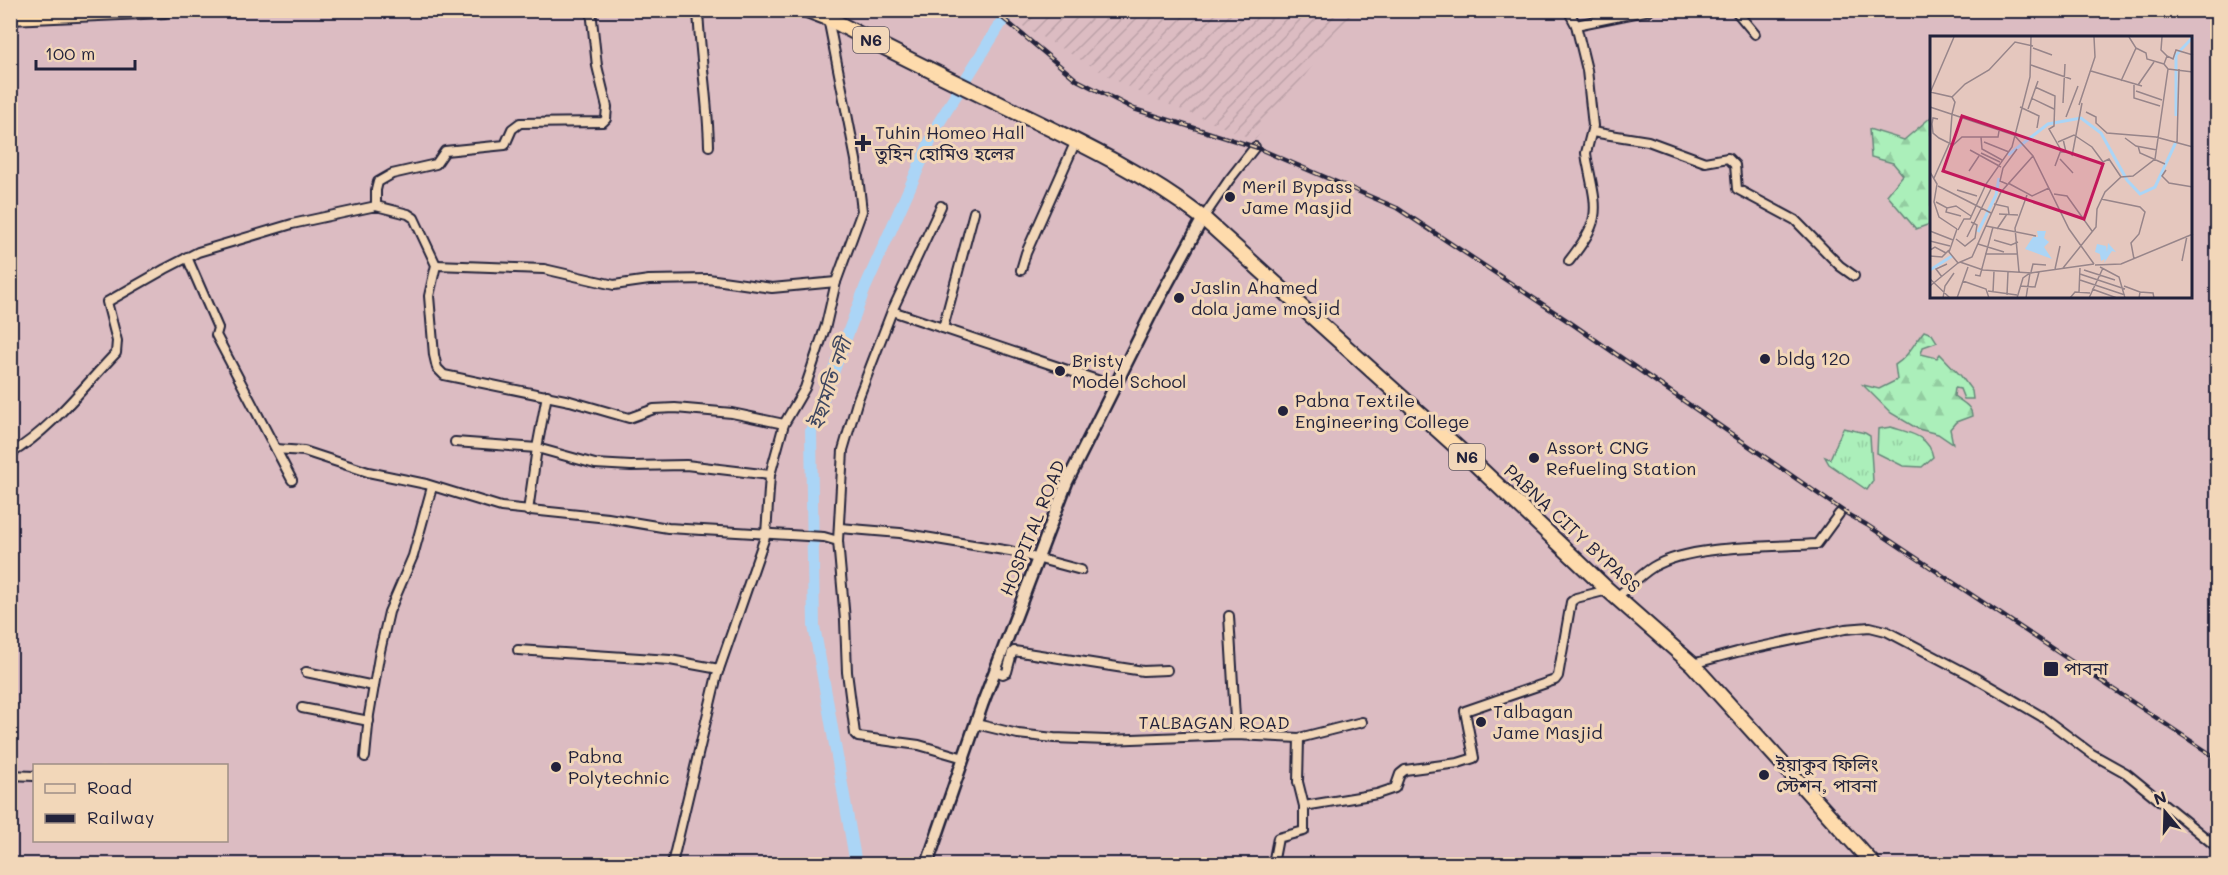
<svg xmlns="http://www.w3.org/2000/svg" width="2228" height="875" viewBox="0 0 2228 875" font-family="Mali,'Noto Sans Bengali',sans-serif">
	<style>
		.built { fill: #dcbcc2; fill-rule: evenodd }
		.industrial { fill: url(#industrial-furrows) }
		.grass { fill: url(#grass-tufts); stroke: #66887a; stroke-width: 1.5 }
		.forest { fill: url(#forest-firs); stroke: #66887a; stroke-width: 1.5 }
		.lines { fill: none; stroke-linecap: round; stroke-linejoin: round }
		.river { stroke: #abd5f6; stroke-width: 12 }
		.minor-casing { stroke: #22223b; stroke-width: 12 }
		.secondary-casing { stroke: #22223b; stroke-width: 15 }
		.trunk-casing { stroke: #22223b; stroke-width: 18 }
		.minor { stroke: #f2d7b9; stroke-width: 8 }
		.secondary { stroke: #f2d7b9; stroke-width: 10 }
		.trunk { stroke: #fedbac; stroke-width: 14 }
		.rail-casing { stroke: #22223b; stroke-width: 4.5 }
		.rail { stroke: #f2d7b9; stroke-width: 2; stroke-dasharray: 7; stroke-linecap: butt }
		.poi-dot { fill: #22223b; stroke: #f2d7b9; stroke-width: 2 }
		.labels { text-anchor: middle; stroke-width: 6; stroke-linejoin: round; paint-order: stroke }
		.shield { fill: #f2d7b9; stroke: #605861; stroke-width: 1.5 }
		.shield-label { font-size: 16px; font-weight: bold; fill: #22223b }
		.poi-label { font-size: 18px; fill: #22223b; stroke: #f2d7b9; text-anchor: start }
		.street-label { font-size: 18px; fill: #22223b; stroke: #f2d7b9 }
		.water-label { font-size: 20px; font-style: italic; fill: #3d4660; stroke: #f2d7b9 }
		.inset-river { fill: none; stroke: #abd5f6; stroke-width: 3 }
		.inset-road { fill: none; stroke: #97858a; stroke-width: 1.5 }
		.view { fill: #c2185b; fill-opacity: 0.15; stroke: #c2185b; stroke-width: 3 }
		.inset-edge { fill: none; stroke: #22223b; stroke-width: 3 }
	</style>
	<defs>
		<pattern id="industrial-furrows" width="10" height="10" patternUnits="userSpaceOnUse" patternTransform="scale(1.5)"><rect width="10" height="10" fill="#dcbcc2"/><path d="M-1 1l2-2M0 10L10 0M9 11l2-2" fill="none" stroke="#bca1a8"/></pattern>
		<pattern id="grass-tufts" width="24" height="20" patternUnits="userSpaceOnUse" patternTransform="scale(1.5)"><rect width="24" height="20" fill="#abefba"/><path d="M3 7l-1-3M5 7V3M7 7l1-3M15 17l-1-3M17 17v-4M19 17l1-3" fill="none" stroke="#93cda1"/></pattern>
		<pattern id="forest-firs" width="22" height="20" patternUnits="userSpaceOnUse" patternTransform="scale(1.5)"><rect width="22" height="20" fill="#abefba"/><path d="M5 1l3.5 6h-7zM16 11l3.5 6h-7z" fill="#93cda1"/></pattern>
	</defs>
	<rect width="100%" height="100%" fill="#e5c7be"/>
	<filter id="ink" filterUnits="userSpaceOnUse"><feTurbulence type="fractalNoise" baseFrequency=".0167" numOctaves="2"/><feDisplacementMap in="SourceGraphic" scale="12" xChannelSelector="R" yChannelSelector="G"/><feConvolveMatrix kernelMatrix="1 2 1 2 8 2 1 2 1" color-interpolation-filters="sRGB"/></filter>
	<g filter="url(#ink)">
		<!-- built -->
		<path class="built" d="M11,11H2217V864H11ZM1931,38H2190V297H1931ZM34,766H226V840H34Z"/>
		<!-- industrial -->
		<path class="industrial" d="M1032,10H1355V11L1255,140L1131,89L1021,25Z"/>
		<!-- grass -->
		<g class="grass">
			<path d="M1891,427C1909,433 1929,435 1933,457L1922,467L1903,466L1877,453L1878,429Z"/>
			<path d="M1843,428L1865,433L1870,436L1873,481L1867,490L1829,464L1825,457L1830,459Z"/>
		</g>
		<!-- forest -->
		<g class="forest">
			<path d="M1931,117V221L1930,224L1916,229L1887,195L1903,175L1893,163L1871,157L1869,129L1904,140Z"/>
			<path d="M1924,331L1932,334L1937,342L1923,347L1921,354L1937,358L1940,354L1961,376L1972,391L1973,399H1964L1960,389L1955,388L1954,396C1962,402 1972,406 1972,416L1956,422L1950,429L1953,444L1938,434L1918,429L1891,413L1863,385L1879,389L1897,380L1895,365C1908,357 1914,343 1924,331Z"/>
		</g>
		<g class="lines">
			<!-- river -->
			<path class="river" d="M856,864L814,626L811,431L865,288L938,124L1009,10"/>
			<defs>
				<g id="minor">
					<path d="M698,10C700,56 708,100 709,146"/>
					<path d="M1568,10L1576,25L1587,70L1593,126L1586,153L1587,160C1597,211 1603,218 1569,261"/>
					<path d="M1735,10L1755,34"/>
					<path d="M1576,25L1650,10"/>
					<path d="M1592,132L1648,141L1705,162L1728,158L1735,165L1737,189L1795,220L1840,266L1854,276"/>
					<path d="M376,206V190L378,182L392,174L436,164L445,151L505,145L512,129L520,123L603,122L606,119L607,107L597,66L591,10"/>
					<path d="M941,206L892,311L858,399L843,450L838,541L845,620L847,672L855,734L858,737L919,745L964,758"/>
					<path d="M1203,218L1229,180L1255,147"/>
					<path d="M187,257L218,328L216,335L292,480"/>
					<path d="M436,265L544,269L614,285L649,280L708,279L772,288L836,282"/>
					<path d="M1021,270L1026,253L1076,141"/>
					<path d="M892,311L1115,386"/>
					<path d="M943,328L974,212"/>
					<path d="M455,442L537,448L595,464L631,466L686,465L770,475"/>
					<path d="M276,449L304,451L368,472L426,484L501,507L608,518L668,528L824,537L838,541"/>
					<path d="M10,454C51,430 84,386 116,353L117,341L107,302L165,269L198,252L292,224L376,206L408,214L414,218L436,265L429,296L434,355L437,368L444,375L570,401L629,418L654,409L675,408L732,413L784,424"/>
					<path d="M528,511L537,448L547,395"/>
					<path d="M840,528L900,533L1010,551L1081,570"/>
					<path d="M1617,597C1629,587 1640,575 1653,567C1691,544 1773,547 1817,544L1839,514"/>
					<path d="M1229,616L1236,735"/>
					<path d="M518,650L670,660L719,669"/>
					<path d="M1692,664L1737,652L1845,629L1870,627L1886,631L1972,676L2041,716L2092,754L2126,773L2218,848"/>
					<path d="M995,671L1003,674L1007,672L1012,653L1014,651L1143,671L1167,670"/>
					<path d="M306,672L374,686"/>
					<path d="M302,708L369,721"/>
					<path d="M976,724L1018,734L1054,738L1107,740L1236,735L1299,738L1298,782L1304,806L1377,794L1395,788L1400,774L1405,770L1458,763L1474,758L1465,711L1555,680L1558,676L1571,602L1576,598L1608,590"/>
					<path d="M1299,738L1362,722"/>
					<path d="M365,757L369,715L380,651L389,612L413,556L432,487"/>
					<path d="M10,775L34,776"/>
					<path d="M672,864L717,675L766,534L770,475L784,424L805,388L826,325L836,282L862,211L856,160L828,18"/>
					<path d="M1273,864L1278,838L1304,831V806"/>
				</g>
				<path id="secondary" d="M927,864L982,705L1067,482L1153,310L1203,218"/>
				<g id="trunk">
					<path d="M807,10L828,18C888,50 950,80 1012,110C1078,142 1144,173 1203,218L1470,459L1608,590L1692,664L1873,864"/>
					<path d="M10,17L165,10"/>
				</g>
			</defs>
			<!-- minor casing -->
			<use href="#minor" class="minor-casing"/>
			<!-- secondary casing -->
			<use href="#secondary" class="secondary-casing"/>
			<!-- trunk casing -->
			<use href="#trunk" class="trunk-casing"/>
			<!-- minor -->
			<use href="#minor" class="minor"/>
			<!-- secondary -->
			<use href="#secondary" class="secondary"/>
			<!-- trunk -->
			<use href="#trunk" class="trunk"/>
			<defs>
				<path id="rail" d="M993,10L1077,80L1134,109L1255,147L1397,208L1571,323L1846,513L1867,525L2218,759"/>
			</defs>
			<!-- rail casing -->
			<use href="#rail" class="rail-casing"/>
			<!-- rail -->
			<use href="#rail" class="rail"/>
		</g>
	</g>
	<!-- markers -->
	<g class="poi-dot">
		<path d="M860 134h6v6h6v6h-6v6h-6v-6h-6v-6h6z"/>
		<circle cx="1230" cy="197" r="6"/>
		<circle cx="1179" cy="298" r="6"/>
		<circle cx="1765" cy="359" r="6"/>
		<circle cx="1060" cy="371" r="6"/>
		<circle cx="1283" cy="411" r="6"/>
		<circle cx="1534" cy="458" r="6"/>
		<rect x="2043" y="661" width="16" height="16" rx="3"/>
		<circle cx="1481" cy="722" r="6"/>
		<circle cx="556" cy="767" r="6"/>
		<circle cx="1764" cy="775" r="6"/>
	</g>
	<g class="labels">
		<!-- shield labels -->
		<g class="shield">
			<rect x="853" y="27" width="36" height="26" rx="4.5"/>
			<rect x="1449" y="444" width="36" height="26" rx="4.5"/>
		</g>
		<g class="shield-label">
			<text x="871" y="46">N6</text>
			<text x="1467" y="463">N6</text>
		</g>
		<!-- poi labels -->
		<g class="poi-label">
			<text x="875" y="139">Tuhin Homeo Hall<tspan x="875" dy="21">তুহিন হোমিও হলের</tspan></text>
			<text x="1242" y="193">Meril Bypass<tspan x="1242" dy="21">Jame Masjid</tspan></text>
			<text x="1191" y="294">Jaslin Ahamed<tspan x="1191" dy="21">dola jame mosjid</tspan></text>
			<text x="1777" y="365">bldg 120</text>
			<text x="1072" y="367">Bristy<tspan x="1072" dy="21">Model School</tspan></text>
			<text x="1295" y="407">Pabna Textile<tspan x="1295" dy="21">Engineering College</tspan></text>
			<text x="1546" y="454">Assort CNG<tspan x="1546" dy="21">Refueling Station</tspan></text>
			<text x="2064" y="675">পাবনা</text>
			<text x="1493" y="718">Talbagan<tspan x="1493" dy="21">Jame Masjid</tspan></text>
			<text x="568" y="763">Pabna<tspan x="568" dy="21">Polytechnic</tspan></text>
			<text x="1776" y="771">ইয়াকুব ফিলিং<tspan x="1776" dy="21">স্টেশন, পাবনা</tspan></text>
		</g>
		<!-- street labels -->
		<g class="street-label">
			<text transform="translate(1033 528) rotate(-68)" y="6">HOSPITAL ROAD</text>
			<text transform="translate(1572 529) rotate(43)" y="6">PABNA CITY BYPASS</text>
			<text x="1214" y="729">TALBAGAN ROAD</text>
		</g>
		<!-- water labels -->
		<g class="water-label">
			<text transform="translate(830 384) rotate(-71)" y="7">ইছামতি নদী</text>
		</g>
	</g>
	<!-- overview -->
	<g transform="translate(1930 36)">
		<rect width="262" height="262" fill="#e5c7be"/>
		<path d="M107,195H116L114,202L119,206L114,211L122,223L95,213L103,201H108ZM178,207L186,216L182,215L174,227L175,223L171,225L170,218L165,216L167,208L176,210L177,216Z" fill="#abd5f6"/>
		<path class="inset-river" d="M246,80V19L263,1M78,119L118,88L151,82L171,97L197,144L210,158L225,151L246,106M48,196L66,159L69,142M0,234L22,220"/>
		<path class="inset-road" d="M103,12L122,19M206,12L216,17L217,23L234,28M237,20L243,23L246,14L263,19M101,29L141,43M238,33L263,36M161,35L212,50M191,45L206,12L199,1M204,49V62L230,70M208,49L224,26M105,51L125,60L124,90L119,93L131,114L125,130M206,55L232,64M0,56L22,61L25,66L22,78M0,57L24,1M22,61L35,48L59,34L85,6L103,10M101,62L124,73M133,67L135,28M149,69L165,21L164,1M0,71L84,99L103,120L139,193L164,228M90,71L109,80L107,92M98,73L108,45M156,76L166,81V87L177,97L226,101L263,111M136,81L148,50M8,83L3,82L2,88L3,97L9,102L23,109L32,101H51L52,113L72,124M51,101H68L69,95M195,102L206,110L227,114M54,106L79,116M128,106L144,99L162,111L173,126L179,123L191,141M247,107L249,33M208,110L210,117L235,128M40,114L71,131M131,116H136L133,103M51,117L70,126M142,120L152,67M130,123L143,137M236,134L232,140L239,147L263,151M39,135L49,120M0,136L7,148L4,166L9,181L27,193M4,142L20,106L22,78M78,147L102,160L119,152M77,148L70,145L73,132L87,113M8,150L61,177M27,154L47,160M124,158L137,160L162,195M171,163L210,171L215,176L209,198L201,207L204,223M6,166L17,172L26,170L41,180M64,168L78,171L79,178M17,172L16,176L31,180M69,178L88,179M56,190L106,200M67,193L77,178M28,194L34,183H40L56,148L82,111L100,41L101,1M0,195L23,204M37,201L61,153M26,203L35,210L45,202L47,189L41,186M64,204L81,209L88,206M0,205L20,210M48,208L74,216M0,214L5,211L16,217M55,218H87M0,220L12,221L19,214M252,225L257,200M30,226L53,234L102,237M28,227L42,221L71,156L103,120M165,229L191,228L263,198M170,231L189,241L195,262M133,232L166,191L167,173L175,156L191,141L203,140L225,123L238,33L234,28L237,20L231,14L232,1M125,233L130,210M154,234L185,244M89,236L85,192L97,159M101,236L103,228L116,229M150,238L195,253M45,239L50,240L63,191M12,241L6,233L17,228M0,243L20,262M150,244L195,259M33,245L56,253L59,262M0,250L28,227L19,216L27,193M90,250L105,251L109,236M194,250L210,256L209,262M162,253L187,262M58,255L87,259M63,256L64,235M149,256L150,232M210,256L223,257L224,262M77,259L78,236M13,262L15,250L24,237M27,262L38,231M87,262L93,242L100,237L164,228M96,262L100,237M140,262L145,256L160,257M159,262L173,232"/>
		<path class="view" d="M32,80L173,128L154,183L13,135Z"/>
		<rect width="262" height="262" class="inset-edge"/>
	</g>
	<!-- margin -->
	<rect width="2228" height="875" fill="none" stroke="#f2d7b9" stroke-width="36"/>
	<rect x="18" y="18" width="2192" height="839" fill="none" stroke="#22223b" stroke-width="2" filter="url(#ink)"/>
	<!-- legend -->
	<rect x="33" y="764" width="195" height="78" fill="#f2d7b9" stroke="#9f8f87" stroke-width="1.5"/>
	<rect x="45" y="784" width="30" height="9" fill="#f2d7b9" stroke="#9f8f87" stroke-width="1.5"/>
	<text x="87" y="794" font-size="18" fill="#22223b">Road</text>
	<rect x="45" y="814" width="30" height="9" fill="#22223b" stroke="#9f8f87" stroke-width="1.5"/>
	<text x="87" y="824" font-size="18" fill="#22223b">Railway</text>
	<!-- north arrow -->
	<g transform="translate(2165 812) rotate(341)" stroke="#f2d7b9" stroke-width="4.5" paint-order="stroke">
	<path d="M0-4.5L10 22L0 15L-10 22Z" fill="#22223b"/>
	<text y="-9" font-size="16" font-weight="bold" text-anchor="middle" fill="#22223b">N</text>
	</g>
	<!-- scale -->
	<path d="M36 60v9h99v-9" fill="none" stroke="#22223b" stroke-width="3"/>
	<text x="45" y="60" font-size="18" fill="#22223b" stroke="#f2d7b9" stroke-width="4.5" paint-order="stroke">100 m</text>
</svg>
